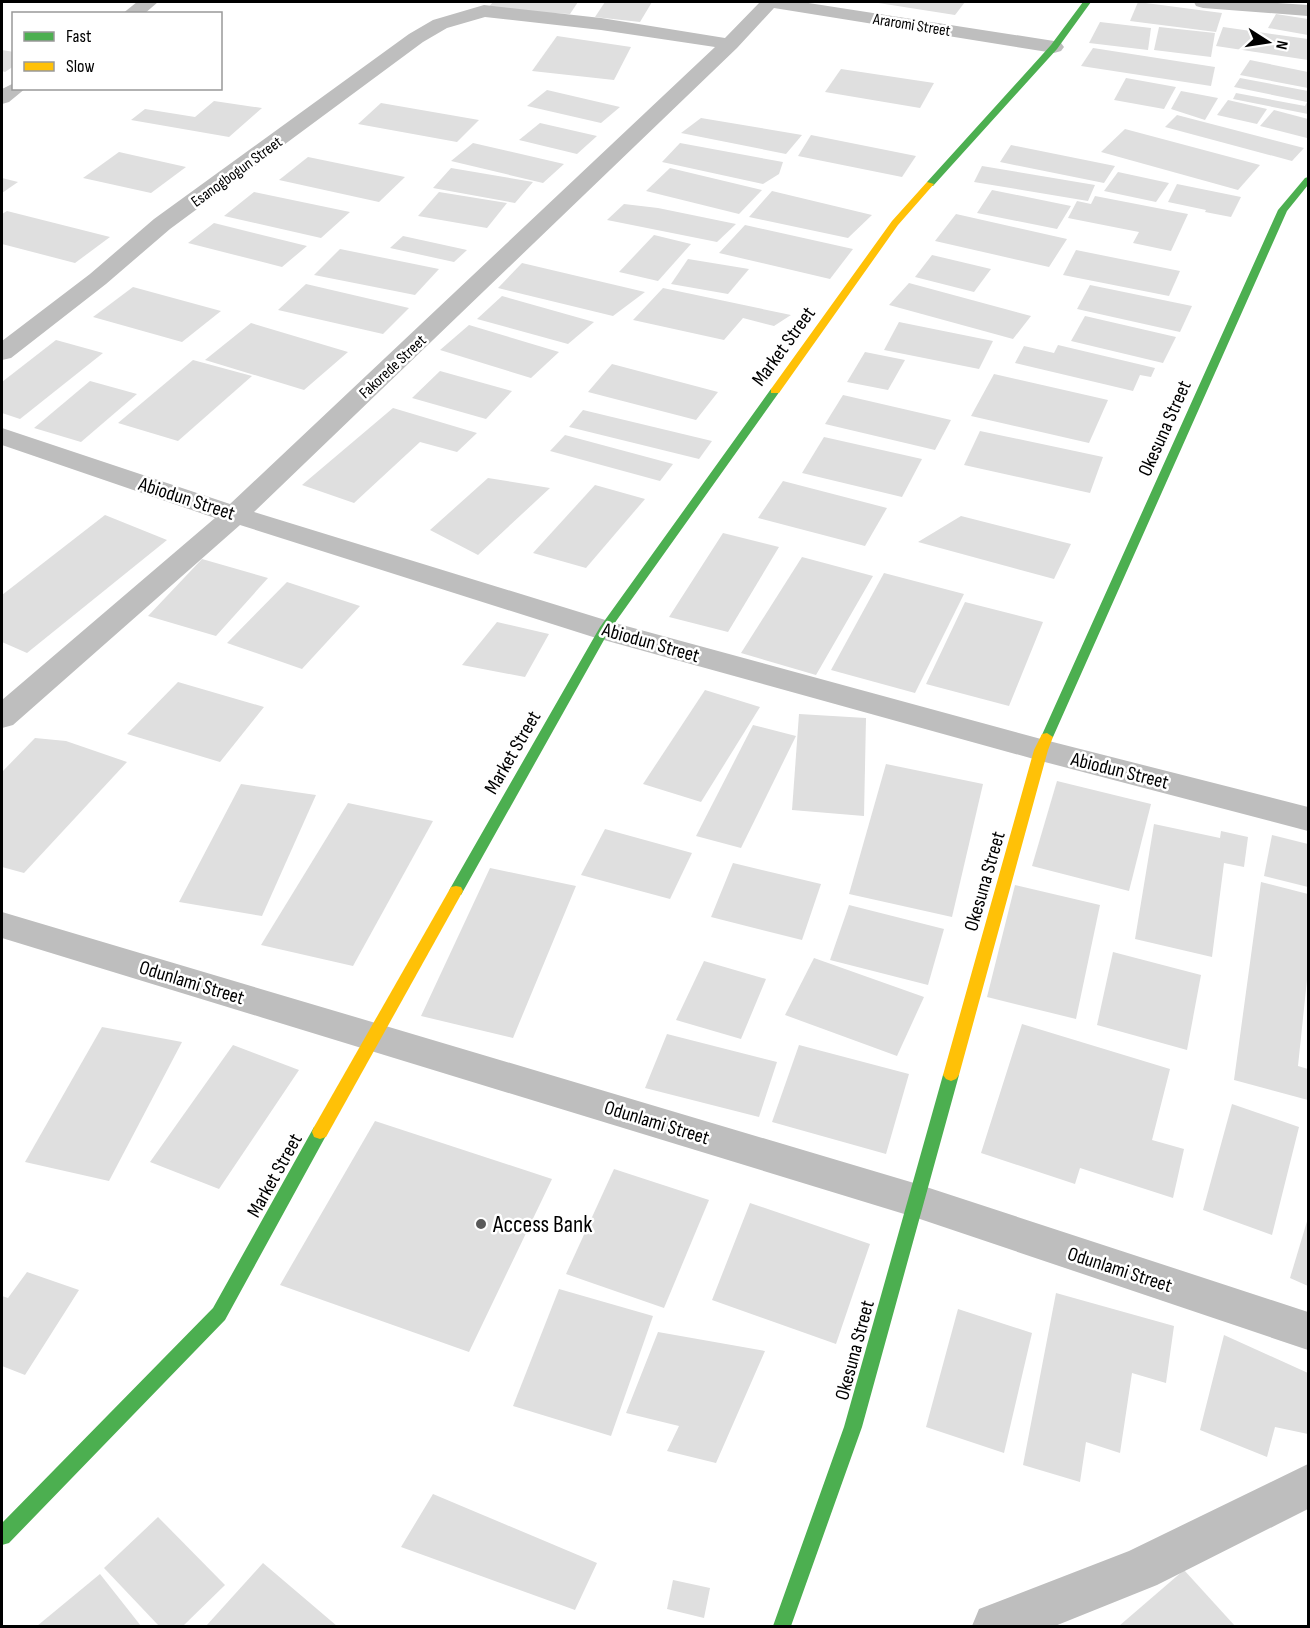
<svg xmlns="http://www.w3.org/2000/svg" width="1310" height="1628" viewBox="0 0 1310 1628" font-family="'Sofia Sans Condensed',sans-serif">
	<style>
		.building { fill: #dfdfdf }
		.lines { fill: none; stroke-linecap: round; stroke-linejoin: round }
		.street { fill: #bebebe; fill-rule: evenodd }
		.fast { fill: #4caf50; fill-rule: evenodd }
		.slow { fill: #ffc107; fill-rule: evenodd }
		.poi-dot { fill: #595959; stroke: #fff; stroke-width: 2 }
		.labels { text-anchor: middle; stroke-width: 5; stroke-linejoin: round; paint-order: stroke }
		.far-street-label { font-size: 16px; fill: #000; stroke: #fff }
		.street-label { font-size: 20px; fill: #000; stroke: #fff }
		.near-poi-label { font-size: 24px; fill: #000; stroke: #fff; text-anchor: start }
	</style>
	<rect width="100%" height="100%" fill="#fff"/>
	<!-- building -->
	<g class="building">
		<path d="M493,2H578L570,14L486,10Z"/>
		<path d="M605,2H652L640,22L595,17Z"/>
		<path d="M872,2H965L955,15Z"/>
		<path d="M1138,2L1222,13L1216,32L1130,21Z"/>
		<path d="M1276,14L1308,19V35L1268,28Z"/>
		<path d="M1100,22L1151,28L1148,50L1089,43Z"/>
		<path d="M1159,27L1215,33L1211,57L1154,50Z"/>
		<path d="M1223,27L1308,39V60L1216,46Z"/>
		<path d="M557,36L631,47L614,80L532,71Z"/>
		<path d="M1093,48L1215,67L1211,86L1081,66Z"/>
		<path d="M2,50L14,52V66L5,72L2,71Z"/>
		<path d="M1250,60L1308,72V88L1240,75Z"/>
		<path d="M841,69L934,83L920,108L825,92Z"/>
		<path d="M1126,78L1176,87L1164,109L1114,100Z"/>
		<path d="M1240,78L1308,91V114L1233,99L1236,93L1305,106L1307,102L1234,87Z"/>
		<path d="M547,90L620,107L601,123L527,106Z"/>
		<path d="M1181,91L1218,98L1205,120L1171,109Z"/>
		<path d="M1228,100L1267,109L1257,124L1217,115Z"/>
		<path d="M214,101L262,108L229,137L131,120L145,109L195,117Z"/>
		<path d="M381,103L479,120L457,142L358,124Z"/>
		<path d="M1274,110L1308,119L1307,138L1260,126Z"/>
		<path d="M1177,115L1304,148L1292,161L1165,127Z"/>
		<path d="M701,118L802,135L786,154L681,133Z"/>
		<path d="M540,123L597,136L577,154L519,140Z"/>
		<path d="M1125,129L1260,165L1238,190L1101,152Z"/>
		<path d="M811,135L916,156L902,177L798,156Z"/>
		<path d="M473,143L564,164L543,183L451,161Z"/>
		<path d="M680,143L783,162L779,174L763,184L662,162Z"/>
		<path d="M1011,145L1115,166L1104,183L1000,162Z"/>
		<path d="M119,152L186,167L151,193L83,178Z"/>
		<path d="M308,157L405,177L379,202L279,180Z"/>
		<path d="M982,166L1095,185L1088,201L974,182Z"/>
		<path d="M451,168L533,182L515,203L433,188Z"/>
		<path d="M670,168L762,190L739,214L646,191Z"/>
		<path d="M1118,172L1169,183L1156,202L1104,191Z"/>
		<path d="M2,178L18,182L2,193Z"/>
		<path d="M1177,184L1241,197L1231,217L1205,212L1206,210L1168,202Z"/>
		<path d="M992,190L1071,206L1057,229L977,213Z"/>
		<path d="M772,191L872,215L848,238L749,217Z"/>
		<path d="M254,192L350,212L321,238L224,216Z"/>
		<path d="M439,192L507,203L487,228L418,216Z"/>
		<path d="M1095,196L1188,214L1171,251L1133,243L1139,232L1068,218L1077,201L1091,204Z"/>
		<path d="M624,204L658,208L736,224L717,242L607,220Z"/>
		<path d="M7,211L110,237L75,263L2,244V214Z"/>
		<path d="M956,214L1067,239L1049,267L935,241Z"/>
		<path d="M214,223L307,246L282,267L188,243Z"/>
		<path d="M745,225L853,249L830,279L719,253Z"/>
		<path d="M654,235L691,244L658,281L619,272Z"/>
		<path d="M403,236L467,250L454,262L390,248Z"/>
		<path d="M340,249L439,269L415,295L314,275Z"/>
		<path d="M1076,250L1180,271L1169,296L1063,275Z"/>
		<path d="M932,255L991,269L974,292L915,277Z"/>
		<path d="M688,259L749,269L728,294L671,284Z"/>
		<path d="M522,263L645,292L613,316L498,288Z"/>
		<path d="M909,283L1031,316L1013,339L889,305Z"/>
		<path d="M306,284L409,308L383,334L278,310Z"/>
		<path d="M1090,285L1192,306L1180,332L1077,309Z"/>
		<path d="M133,287L221,311L182,342L93,317Z"/>
		<path d="M663,288L791,315L774,326L743,318L724,340L633,320Z"/>
		<path d="M502,296L594,322L568,344L477,319Z"/>
		<path d="M1085,316L1176,337L1163,363L1071,341Z"/>
		<path d="M899,322L993,341L979,369L884,350Z"/>
		<path d="M251,323L348,352L304,390L205,360Z"/>
		<path d="M469,325L559,352L531,378L440,350Z"/>
		<path d="M56,340L103,353L20,419L2,413V382Z"/>
		<path d="M1058,345L1155,368L1151,377L1140,375L1133,391L1015,363L1024,346L1054,353Z"/>
		<path d="M865,352L905,360L888,390L847,382Z"/>
		<path d="M193,360L252,376L178,441L118,423Z"/>
		<path d="M612,364L718,392L696,420L588,392Z"/>
		<path d="M440,371L512,391L486,419L412,398Z"/>
		<path d="M994,374L1108,400L1089,443L971,416Z"/>
		<path d="M90,381L137,394L81,442L34,428Z"/>
		<path d="M843,395L951,420L935,450L825,424Z"/>
		<path d="M393,408L477,433L457,452L420,442L354,503L302,485Z"/>
		<path d="M583,410L712,441L699,459L569,427Z"/>
		<path d="M980,431L1103,457L1090,493L964,465Z"/>
		<path d="M565,435L673,464L660,481L550,451Z"/>
		<path d="M824,437L922,459L902,497L802,473Z"/>
		<path d="M488,478L550,488L478,555L430,530Z"/>
		<path d="M783,481L887,508L865,546L758,518Z"/>
		<path d="M595,485L645,499L586,568L533,553Z"/>
		<path d="M105,515L167,540L27,653L2,642V595Z"/>
		<path d="M961,516L1071,544L1054,579L918,542Z"/>
		<path d="M723,533L779,547L728,632L669,617Z"/>
		<path d="M802,557L873,576L816,675L741,653Z"/>
		<path d="M202,559L268,578L216,636L148,616Z"/>
		<path d="M884,573L964,594L915,693L831,670Z"/>
		<path d="M287,582L360,606L302,669L227,643Z"/>
		<path d="M965,602L1043,622L1009,706L926,684Z"/>
		<path d="M497,622L549,634L525,677L462,665Z"/>
		<path d="M178,682L264,707L220,762L127,734Z"/>
		<path d="M705,690L760,707L701,802L643,784Z"/>
		<path d="M799,714L866,718L864,816L792,810Z"/>
		<path d="M753,725L796,736L741,848L696,836Z"/>
		<path d="M35,738L66,741L127,762L24,873L2,867V772Z"/>
		<path d="M886,764L983,784L952,917L849,894Z"/>
		<path d="M1057,781L1151,804L1129,891L1032,866Z"/>
		<path d="M241,784L316,795L262,916L179,902Z"/>
		<path d="M348,803L433,821L353,966L261,945Z"/>
		<path d="M1154,824L1220,838L1221,831L1248,837L1244,867L1224,863L1212,957L1135,939Z"/>
		<path d="M605,829L692,853L670,899L581,875Z"/>
		<path d="M1272,835L1308,844V887L1264,876Z"/>
		<path d="M733,863L821,884L802,940L711,917Z"/>
		<path d="M490,868L576,886L513,1038L421,1016Z"/>
		<path d="M1261,882L1308,894V970L1298,1066L1308,1069V1100L1234,1080Z"/>
		<path d="M1015,885L1100,905L1076,1019L987,997Z"/>
		<path d="M849,905L944,929L928,985L830,960Z"/>
		<path d="M1113,952L1201,975L1187,1050L1097,1025Z"/>
		<path d="M814,958L924,997L897,1056L785,1015Z"/>
		<path d="M704,961L766,979L741,1039L676,1020Z"/>
		<path d="M1022,1024L1170,1069L1152,1140L1184,1149L1173,1198L1080,1168L1075,1184L981,1153Z"/>
		<path d="M102,1027L182,1042L109,1181L25,1162Z"/>
		<path d="M667,1034L777,1062L759,1117L645,1088Z"/>
		<path d="M233,1045L299,1070L219,1189L150,1162Z"/>
		<path d="M799,1045L909,1074L886,1154L772,1122Z"/>
		<path d="M1232,1104L1299,1127L1272,1235L1203,1210Z"/>
		<path d="M375,1121L552,1179L469,1352L280,1285Z"/>
		<path d="M614,1169L709,1200L664,1308L566,1274Z"/>
		<path d="M750,1203L870,1244L836,1344L712,1300Z"/>
		<path d="M1308,1218V1286L1290,1278Z"/>
		<path d="M27,1272L79,1290L25,1375L2,1366V1296L8,1298Z"/>
		<path d="M559,1289L653,1316L611,1436L513,1406Z"/>
		<path d="M1056,1293L1174,1326L1166,1383L1132,1373L1120,1453L1086,1442L1080,1482L1023,1465Z"/>
		<path d="M958,1309L1032,1333L1004,1453L926,1427Z"/>
		<path d="M658,1332L765,1351L716,1463L667,1451L679,1426L626,1413Z"/>
		<path d="M1224,1335L1308,1373V1434L1275,1427L1267,1457L1200,1430Z"/>
		<path d="M433,1494L597,1563L575,1610L401,1547Z"/>
		<path d="M158,1517L225,1585L183,1626H159L104,1568Z"/>
		<path d="M263,1563L337,1626H206Z"/>
		<path d="M1184,1570L1235,1626H1119Z"/>
		<path d="M100,1574L141,1626H37Z"/>
		<path d="M673,1580L710,1588L704,1618L667,1609Z"/>
	</g>
	<g class="lines">
		<!-- street -->
		<g class="street">
			<path d="M137,2H158L144,14H122Z"/>
			<path d="M760,2H802L1054,41L1061,43L1064,47L1061,51L1054,53L774,8L737,48L254,512L615,623L1041,739L1308,807V831L1041,761L593,637L240,525L13,725L2,728V700L215,518L2,445V428L230,504L715,47L601,30L485,17L447,28L423,42L170,229L106,284L11,358L2,360V341L90,274L154,219L409,34L433,20L484,5L601,18L725,38Z"/>
			<path d="M1194,2H1262L1308,5V16L1203,8L1196,6Z"/>
			<path d="M14,83V88H26L9,102L2,104V89Z"/>
			<path d="M2,912L914,1183L1308,1312V1350L914,1217L2,938Z"/>
			<path d="M1308,1464V1509L1157,1585L1055,1626H972L979,1609L1129,1551Z"/>
		</g>
		<!-- fast -->
		<g class="fast">
			<path d="M1083,2H1091L1057,49L933,186H927V182L1051,45Z"/>
			<path d="M1308,177V185L1287,211L1053,737L1047,741L1042,740L1041,737L1278,210L1305,178Z"/>
			<path d="M775,388L780,391L609,631L461,895H451L449,891L451,887L600,627L771,389Z"/>
			<path d="M951,1069L956,1071L959,1075L862,1427L791,1626H773L844,1427L943,1075L946,1071Z"/>
			<path d="M320,1125L326,1127L328,1132L225,1320L9,1543L2,1545V1523L213,1308L314,1127Z"/>
		</g>
		<!-- slow -->
		<g class="slow">
			<path d="M927,182L934,184L898,225L779,393H771V389L892,221Z"/>
			<path d="M1047,733L1053,737L1048,750L959,1075L956,1079L951,1081L946,1079L943,1075L1034,750L1042,734Z"/>
			<path d="M456,886L461,887L463,891L326,1137L320,1139L314,1137L312,1132L314,1127L451,887Z"/>
		</g>
	</g>
	<!-- markers -->
	<circle class="poi-dot" cx="481" cy="1224" r="6"/>
	<g class="labels">
		<!-- far-street labels -->
		<g class="far-street-label">
			<text transform="translate(912 24) rotate(9)" y="6">Araromi Street</text>
			<text transform="translate(236 171) rotate(-36)" y="6">Esanogbogun Street</text>
			<text transform="translate(392 366) rotate(-43)" y="6">Fakorede Street</text>
		</g>
		<!-- street labels -->
		<g class="street-label">
			<text transform="translate(783 346) rotate(-54)" y="7">Market Street</text>
			<text transform="translate(1164 428) rotate(-66)" y="7">Okesuna Street</text>
			<text transform="translate(187 498) rotate(18)" y="7">Abiodun Street</text>
			<text transform="translate(651 642) rotate(16)" y="7">Abiodun Street</text>
			<text transform="translate(512 752) rotate(-60)" y="7">Market Street</text>
			<text transform="translate(1120 770) rotate(14)" y="7">Abiodun Street</text>
			<text transform="translate(984 881) rotate(-74)" y="7">Okesuna Street</text>
			<text transform="translate(192 982) rotate(17)" y="7">Odunlami Street</text>
			<text transform="translate(657 1122) rotate(17)" y="7">Odunlami Street</text>
			<text transform="translate(274 1175) rotate(-61)" y="7">Market Street</text>
			<text transform="translate(1120 1269) rotate(18)" y="7">Odunlami Street</text>
			<text transform="translate(854 1350) rotate(-75)" y="7">Okesuna Street</text>
		</g>
		<!-- near-poi labels -->
		<g class="near-poi-label">
			<text x="493" y="1232">Access Bank</text>
		</g>
	</g>
	<!-- border -->
	<rect width="1310" height="1628" fill="none" stroke="#000000" stroke-width="6"/>
	<!-- legend -->
	<rect x="12" y="12" width="210" height="78" fill="#ffffff" stroke="#999999" stroke-width="1.5"/>
	<rect x="24" y="32" width="30" height="9" fill="#4caf50" stroke="#999999" stroke-width="1.5"/>
	<text x="66" y="42" font-size="18" fill="#000000">Fast</text>
	<rect x="24" y="62" width="30" height="9" fill="#ffc107" stroke="#999999" stroke-width="1.5"/>
	<text x="66" y="72" font-size="18" fill="#000000">Slow</text>
	<!-- north arrow -->
	<g transform="translate(1268 42) rotate(102)" stroke="#ffffff" stroke-width="4.5" paint-order="stroke">
	<path d="M0-4.5L10 22L0 15L-10 22Z" fill="#000000"/>
	<text y="-9" font-size="16" font-weight="bold" text-anchor="middle" fill="#000000">N</text>
	</g>
</svg>
